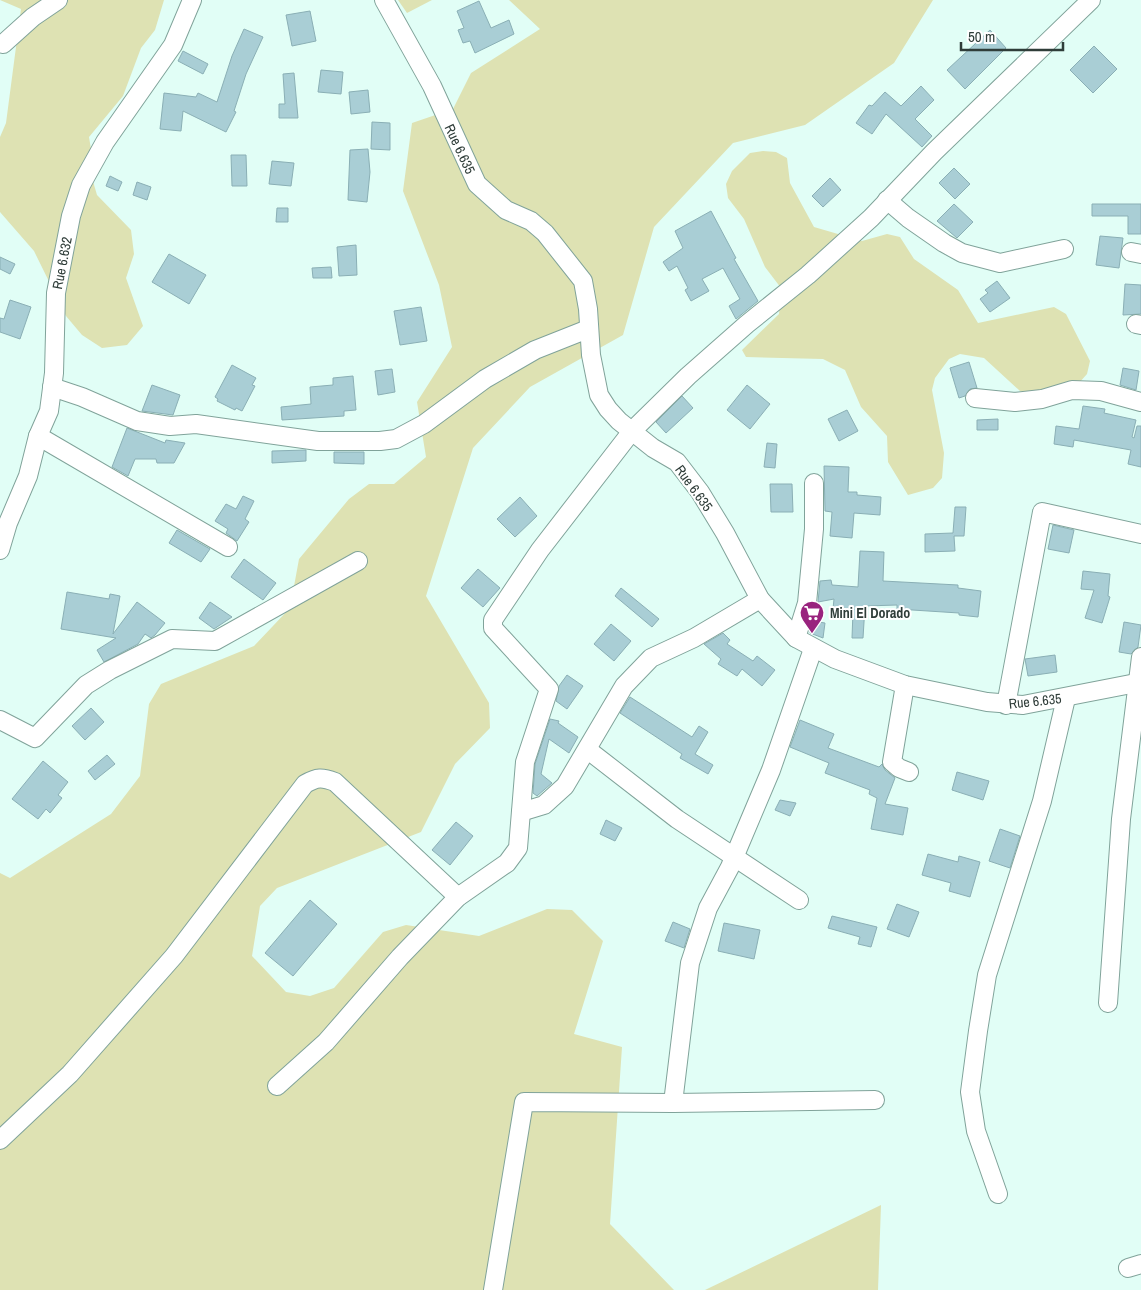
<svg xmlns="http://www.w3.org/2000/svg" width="1141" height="1290" viewBox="0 0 1141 1290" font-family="'Archivo Narrow',sans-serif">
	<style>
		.green { fill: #dee2b3 }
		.building { fill: #a9ced5; stroke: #8aafb5 }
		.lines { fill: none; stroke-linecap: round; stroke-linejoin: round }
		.minor-casing { stroke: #80a39a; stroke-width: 20 }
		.minor { stroke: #fff; stroke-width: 18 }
		.labels { text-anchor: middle; stroke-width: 4; stroke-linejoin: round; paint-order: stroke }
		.street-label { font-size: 14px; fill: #2f3d39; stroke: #fff }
		.poi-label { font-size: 14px; font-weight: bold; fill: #2f3d39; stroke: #fff; text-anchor: start }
	</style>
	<rect width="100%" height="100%" fill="#e1fef6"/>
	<!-- green -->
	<g class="green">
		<path d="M0,0H164L155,30L141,48L123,96L89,137L93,161L90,171L97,195L131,230L134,254L126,278L143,326L127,345L102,348L82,335L66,316L34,251L0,212V137L6,123L21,9Z"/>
		<path d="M398,0H432L407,13Z"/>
		<path d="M509,0H933L894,63L805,125L733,143L654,227L623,335L530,387L473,448L426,596L489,703L490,728L455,764L421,832L277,888L260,906L252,956L286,992L310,996L334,988L383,932L406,925L479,936L547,909L572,910L603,941L574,1034L622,1047L610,1224L674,1290H0V873L10,878L111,814L140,776L149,704L161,684L254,646L290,608L299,559L349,499L369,484H394L426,457L417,402L452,347L439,285L403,191L412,123L453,109L471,73L540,29Z"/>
		<path d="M763,151L776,152L787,158L790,183L814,227L862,241L887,234L900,237L914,259L958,290L978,323L1054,307L1066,314L1090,361L1087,374L1079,383L1033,396L1020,391L984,358L960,354L949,359L935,378L932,390L944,453L942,478L933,488L908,495L888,462L887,436L861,407L845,370L823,359L746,357L742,350L779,314L781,288L765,267L744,219L728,198L726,184L732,171L750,153Z"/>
		<path d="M881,1205L878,1290H705Z"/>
	</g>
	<!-- building -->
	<g class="building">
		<path d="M479,1L491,28L509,20L514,34L475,53L470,41L463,43L458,30L464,28L457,11Z"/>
		<path d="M310,11L316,41L292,46L286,15Z"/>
		<path d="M244,29L263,37L246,74L234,111L236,112L226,132L183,111L181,131L160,129L164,93L196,97L198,93L217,102L232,56Z"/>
		<path d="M990,30L1006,48L965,89L947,70Z"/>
		<path d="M1094,46L1117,69L1093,93L1070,70Z"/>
		<path d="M183,51L208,64L203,74L178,61Z"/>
		<path d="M321,70L343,72L341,94L318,92Z"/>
		<path d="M294,73L298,118H279V104H285L283,74Z"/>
		<path d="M921,86L934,100L915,119L932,136L922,147L886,114L872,134L856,123L869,105L872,106L885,92L901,106Z"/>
		<path d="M368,90L370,112L351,114L349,92Z"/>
		<path d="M372,122L390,123V150L371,149Z"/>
		<path d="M368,149L370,172L367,202L348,200L350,150Z"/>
		<path d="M231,155H246L247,186H232Z"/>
		<path d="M272,161L294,163L291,186L269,184Z"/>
		<path d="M954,168L970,184L955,199L939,183Z"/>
		<path d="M110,176L122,182L118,191L106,186Z"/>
		<path d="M830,178L841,190L823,207L812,196Z"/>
		<path d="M137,182L151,187L147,200L133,195Z"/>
		<path d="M954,204L973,222L957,238L937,221Z"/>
		<path d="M1092,204H1141V234H1128V216H1092Z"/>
		<path d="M277,208H288V222H276Z"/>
		<path d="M711,211L736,258L734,259L758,301L736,319L729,306L740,299L723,268L702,279L709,291L691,301L685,290L688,288L677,266L669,271L663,262L683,248L675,231Z"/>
		<path d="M1100,236L1123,238L1119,268L1096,265Z"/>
		<path d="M356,245L357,275L339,276L337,247Z"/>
		<path d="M169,254L206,275L189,304L152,282Z"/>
		<path d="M0,257L15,264L10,274L0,269Z"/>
		<path d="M331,267L332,278H313L312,268Z"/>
		<path d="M997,281L1010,298L990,312L980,299L988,293L985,290Z"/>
		<path d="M1125,284L1141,285V314L1123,315Z"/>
		<path d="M10,300L31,307L20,339L0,332V318L4,319Z"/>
		<path d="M421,307L427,341L400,345L394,311Z"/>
		<path d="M969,362L977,388L970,389L965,396L959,398L950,368Z"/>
		<path d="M232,365L256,378L252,385L255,386L242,411L236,408L235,410L217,401L218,399L215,397Z"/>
		<path d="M1123,368L1139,371L1136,390L1120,385Z"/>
		<path d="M392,369L395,392L378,395L375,371Z"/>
		<path d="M353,376L356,410L344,411V416L282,420L281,407L311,404L310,387L333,385V378Z"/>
		<path d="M152,385L180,395L173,415L142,411Z"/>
		<path d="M747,385L770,404L750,429L727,410Z"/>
		<path d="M682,396L693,408L666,433L656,422Z"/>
		<path d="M1083,406L1105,409L1104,413L1136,420L1132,437L1134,438L1137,426H1141V467L1128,464L1131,450L1074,440L1073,447L1054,444L1056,426L1079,429Z"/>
		<path d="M847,410L858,431L839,441L828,419Z"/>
		<path d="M998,419V430H977V420Z"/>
		<path d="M127,428L165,443L166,440L185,443L174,463H157L156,459H135L128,476L112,467Z"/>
		<path d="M767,443L777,444L775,468L764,467Z"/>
		<path d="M306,450V461L272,463V451Z"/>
		<path d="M334,452H364V464L334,463Z"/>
		<path d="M824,466L849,467L848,492H857V495L881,497L880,515L854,513L852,538L830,536L832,512L825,511Z"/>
		<path d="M770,484H792L793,512H771Z"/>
		<path d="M243,496L254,501L245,519L249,522L237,541L226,533L228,529L215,521L226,504L236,509Z"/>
		<path d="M520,497L537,516L515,537L497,519Z"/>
		<path d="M955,507H966L964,536H954L955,551L925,552V534L953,533Z"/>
		<path d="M1053,525L1074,530L1069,553L1048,549Z"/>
		<path d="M177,530L210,549L201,562L169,543Z"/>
		<path d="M860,551L884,552L883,581L958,585V588L981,591L978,617L959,615V613L897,609V605L865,606L863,638H852L853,611L833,609L834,599L818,602L820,581L831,580L832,585L858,587Z"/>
		<path d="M244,559L276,583L263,600L231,577Z"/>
		<path d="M478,569L500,588L483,607L461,588Z"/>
		<path d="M1083,571L1110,574L1108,596L1110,597L1102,623L1085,618L1094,590L1081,589Z"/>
		<path d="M621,588L659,619L652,627L615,596Z"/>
		<path d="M67,592L109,599L110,594L120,596L113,634L137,602L165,623L155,635L151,638L145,634L138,644L104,662L97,650L116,638L61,629Z"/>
		<path d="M210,602L232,617L214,629L199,618Z"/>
		<path d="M812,621L825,623L823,638L810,633Z"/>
		<path d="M1124,622L1141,625L1138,647L1131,654L1119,652Z"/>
		<path d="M611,624L631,641L614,661L594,644Z"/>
		<path d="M723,633L730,640L727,644L753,661L757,656L775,670L762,686L742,669L737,676L718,664L721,659L704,644Z"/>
		<path d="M1055,655L1057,672L1028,676L1025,659Z"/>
		<path d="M567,675L583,686L567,709L556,701L559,686Z"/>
		<path d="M630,697L692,737L699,726L708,732L695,754L713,765L708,774L680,758L682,754L620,713Z"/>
		<path d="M91,708L104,722L85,740L72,726Z"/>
		<path d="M550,719L559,721L558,723L578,737L569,753L549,739L541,774L552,783L537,796L533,793L535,764Z"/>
		<path d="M800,720L834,734L828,748L879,767L882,764L885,770L895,778L885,804L908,808L903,835L871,829L877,798L869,794L870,790L825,773L829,763L790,747Z"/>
		<path d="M107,755L115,764L95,780L88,771Z"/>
		<path d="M43,761L68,782L58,795L62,798L50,813L46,809L38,819L12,799Z"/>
		<path d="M957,772L989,781L983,800L952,790Z"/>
		<path d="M780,800L796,803L790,816L775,810Z"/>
		<path d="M606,820L622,828L615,841L600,834Z"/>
		<path d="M456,822L473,836L450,865L432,850Z"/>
		<path d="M1000,829L1020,836L1010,868L989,861Z"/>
		<path d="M928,854L958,862L959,856L980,862L970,897L949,891L951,883L922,875Z"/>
		<path d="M310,900L337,924L293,976L265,953Z"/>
		<path d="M897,904L919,912L909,937L887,929Z"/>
		<path d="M832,916L877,927L871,947L858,944L860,937L828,928Z"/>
		<path d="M673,922L690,929L684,948L665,941Z"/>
		<path d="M724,923L760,930L754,959L718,951Z"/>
	</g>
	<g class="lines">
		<defs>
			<g id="minor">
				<path d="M384,0L432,86L477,184L506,210L531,221L545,233L583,281L588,309L591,355L599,395L608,409L619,421L653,448L677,462L700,492L725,533L760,599L796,638L835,659L905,685L987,702L1023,705L1141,682"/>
				<path d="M3,44L33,17L58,0"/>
				<path d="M887,200L908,218L944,243L962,253L1000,263L1064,249"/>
				<path d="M1131,252L1141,254"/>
				<path d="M1136,324L1141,325"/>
				<path d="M52,387L82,397L137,421L170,426L196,424L318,441H380L396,439L424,424L485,379L535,350L588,329"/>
				<path d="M975,398L1015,402L1042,399L1072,390L1101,391L1141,402"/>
				<path d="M38,436L228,547"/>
				<path d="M0,550L8,523L28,476L38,436L49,411L54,373L56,293L71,216L81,185L105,142L173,45L192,0"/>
				<path d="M796,638L807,603L814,529V483"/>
				<path d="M905,685L892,762L899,768L909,772"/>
				<path d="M1006,705L1042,512L1141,534"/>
				<path d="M0,720L35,738L86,685L110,670L172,639L215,641L358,561"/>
				<path d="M588,750L677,819L799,900"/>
				<path d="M521,812L544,805L565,786L624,686L651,658L694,638L760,599"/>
				<path d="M1108,1003L1121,819L1141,657"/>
				<path d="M277,1086L326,1042L400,957L458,897L507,863L518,848L525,762L549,689L493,628V620L540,550L632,431L688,376L747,324L808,275L871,218L934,152L1091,0"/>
				<path d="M673,1103L690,963L708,908L730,867L771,770L813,649"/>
				<path d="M0,1140L70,1074L174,956L305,784C317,777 322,777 335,782L458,897"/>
				<path d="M998,1194L976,1131L970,1092L978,1031L987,975L1042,801L1066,698"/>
				<path d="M1128,1268L1141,1264"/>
				<path d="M493,1290L524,1102L673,1103L875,1100"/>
			</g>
		</defs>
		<!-- minor casing -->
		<use href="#minor" class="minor-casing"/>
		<!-- minor -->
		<use href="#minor" class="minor"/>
	</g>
	<!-- icons -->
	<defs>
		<symbol id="supermarket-pin" viewBox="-11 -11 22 30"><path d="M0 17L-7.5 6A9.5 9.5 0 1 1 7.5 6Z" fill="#99237e" stroke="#fff"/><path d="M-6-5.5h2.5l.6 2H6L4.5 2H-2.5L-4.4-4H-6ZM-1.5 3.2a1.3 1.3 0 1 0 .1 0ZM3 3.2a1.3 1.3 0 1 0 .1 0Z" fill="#fff"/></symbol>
	</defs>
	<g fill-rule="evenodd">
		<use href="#supermarket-pin" x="798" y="599" width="28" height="38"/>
	</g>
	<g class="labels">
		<!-- street labels -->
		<g class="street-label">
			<text transform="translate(460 149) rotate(65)" y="5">Rue 6.635</text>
			<text transform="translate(62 263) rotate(-79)" y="5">Rue 6.632</text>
			<text transform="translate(694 488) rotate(54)" y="5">Rue 6.635</text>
			<text transform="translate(1035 701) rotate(-6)" y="5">Rue 6.635</text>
		</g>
		<!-- poi labels -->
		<g class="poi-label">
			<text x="830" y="618">Mini El Dorado</text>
		</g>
	</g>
	<!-- scale -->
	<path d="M961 42v8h102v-8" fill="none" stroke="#2f3d39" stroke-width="2.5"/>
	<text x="968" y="42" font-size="15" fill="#2f3d39" stroke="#ffffff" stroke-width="4" paint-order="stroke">50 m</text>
</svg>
